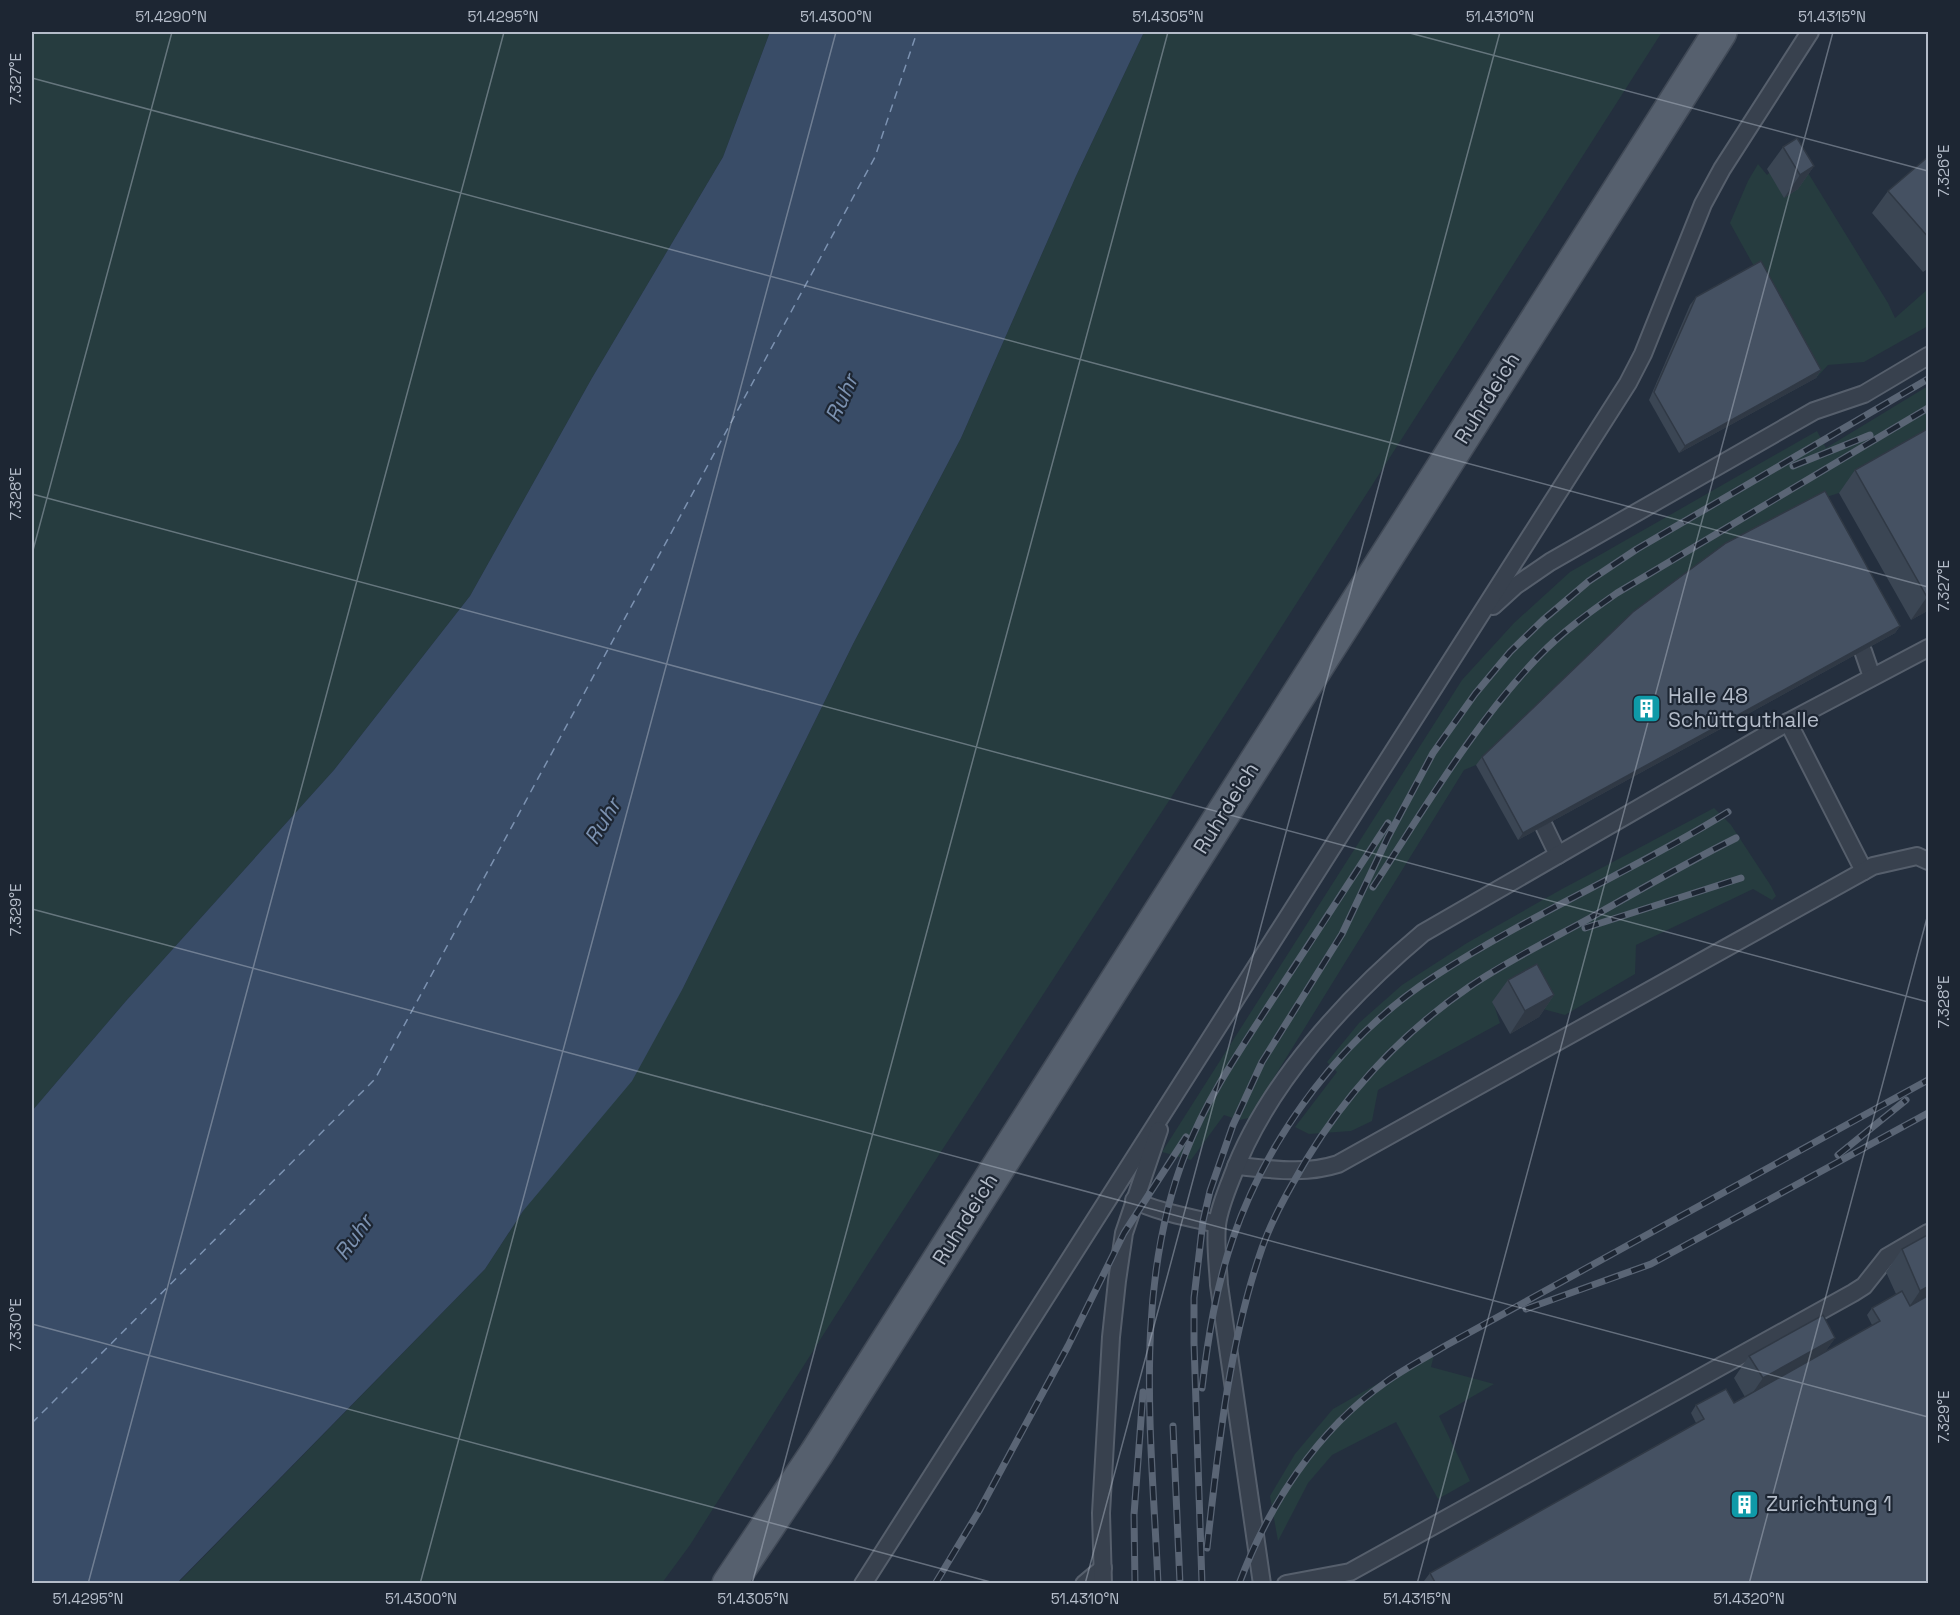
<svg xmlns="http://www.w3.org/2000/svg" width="1960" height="1615" viewBox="0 0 1960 1615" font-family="'Space Grotesk',sans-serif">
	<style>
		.green { fill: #263c3f }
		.water { fill: #394c67 }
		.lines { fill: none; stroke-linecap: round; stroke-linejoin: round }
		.ferry { stroke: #7c92b1; stroke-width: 1.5; stroke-dasharray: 8 6; stroke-linecap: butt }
		.service-casing { stroke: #565f6c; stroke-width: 20 }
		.primary-casing { stroke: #414a57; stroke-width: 36 }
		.service { stroke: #38414e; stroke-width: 16 }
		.primary { stroke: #56606e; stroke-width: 33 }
		.rail-casing { stroke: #5a6575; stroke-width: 7 }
		.rail { stroke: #1d2633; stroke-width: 4.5; stroke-dasharray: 14; stroke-linecap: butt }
		.wall { fill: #3b4654 }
		.shaded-wall { fill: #303945 }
		.building { fill: #455162; stroke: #303945; stroke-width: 1.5 }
		.ticks { fill: none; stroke: #b4bcc9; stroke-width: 1.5; stroke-opacity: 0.45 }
		.labels { text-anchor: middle; stroke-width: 4.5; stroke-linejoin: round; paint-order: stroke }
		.street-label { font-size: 21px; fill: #b4bcc9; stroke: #1d2633 }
		.poi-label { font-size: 21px; fill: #b4bcc9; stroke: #1d2633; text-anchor: start }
		.water-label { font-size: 22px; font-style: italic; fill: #7c92b1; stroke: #1d2633 }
		.neatline { fill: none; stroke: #b4bcc9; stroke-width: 2 }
		.ticks-label { font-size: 15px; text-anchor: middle; fill: #b4bcc9 }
	</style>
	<rect width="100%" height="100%" fill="#242f3e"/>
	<!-- green -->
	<g class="green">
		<path d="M32,32H770L723,157L592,378L470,596L334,770L126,1001L32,1111Z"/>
		<path d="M1144,32H1662L1250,676L870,1261L690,1545L662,1583L177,1584L485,1269L523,1211L683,988L853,644L961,438L1076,176Z"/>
		<path d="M1794,150L1888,303L1895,318L1928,289V326L1864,362L1828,365L1816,378L1730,223L1748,181L1758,164L1767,175Z"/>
		<path d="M1928,386V440L1839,493L1820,499L1627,620L1476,765L1464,770L1249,1118L1239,1120L1224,1115L1191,1160L1162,1152L1462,680L1514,623L1570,572L1817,431L1826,448Z"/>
		<path d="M1714,808L1731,825L1771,886L1776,896L1772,900L1753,889L1636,945L1635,974L1565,1015L1532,1006L1493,1002L1500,1023L1378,1090L1372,1121L1351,1131L1309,1134L1295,1127L1337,1072L1327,1062L1359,1023L1402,985L1467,943L1562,889Z"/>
		<path d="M1435,1351L1431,1367L1494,1384L1439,1416L1470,1481L1438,1499L1396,1422L1332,1455L1308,1483L1278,1541L1270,1496L1295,1454L1333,1409Z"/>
	</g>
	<!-- water -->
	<path class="water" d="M770,32H1144L1076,176L961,438L853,644L683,988L632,1081L523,1211L485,1269L177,1583H32V1111L126,1001L334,770L470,596L592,378L723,157Z"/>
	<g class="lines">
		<!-- ferry -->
		<path class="ferry" d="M32,1423L375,1079L875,157L917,32"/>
		<defs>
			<g id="service">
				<path d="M1493,606L1515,586L1550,562L1814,411L1864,394L1928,356"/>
				<path d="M1863,651L1872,677"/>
				<path d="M1788,722L1864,871"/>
				<path d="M1544,826L1558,855"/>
				<path d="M1236,1166C1271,1169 1304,1175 1338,1164L1873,866L1917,856L1928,861"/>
				<path d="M1134,1200C1159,1213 1190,1217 1217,1224"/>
				<path d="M863,1584L1628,383L1643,354L1703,204L1722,169L1810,32"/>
				<path d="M1084,1584L1103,1568"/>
				<path d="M1103,1584L1101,1513L1111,1337L1117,1281L1124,1233L1159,1130"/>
				<path d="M1262,1584L1219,1285C1218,1265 1215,1245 1217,1225C1219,1209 1226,1192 1232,1177C1266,1084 1348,996 1423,933L1788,722L1928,648"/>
				<path d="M1286,1584L1350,1572L1853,1293L1864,1286L1887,1257L1928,1233"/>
			</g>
			<path id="primary" d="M729,1584L816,1454L1720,32"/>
		</defs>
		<!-- service casing -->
		<use href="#service" class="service-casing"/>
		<!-- primary casing -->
		<use href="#primary" class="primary-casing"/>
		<!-- service -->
		<use href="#service" class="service"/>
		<!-- primary -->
		<use href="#primary" class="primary"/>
		<defs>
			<g id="rail">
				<path d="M1793,466L1870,435"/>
				<path d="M1373,887C1425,808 1473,725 1539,656C1562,632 1590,612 1617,593L1928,408"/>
				<path d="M1585,928L1741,878"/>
				<path d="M1838,1155L1906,1100"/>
				<path d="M1526,1309L1651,1264L1928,1113"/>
				<path d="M1202,1388C1208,1337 1216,1287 1233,1238C1268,1136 1344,1034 1435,976C1529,915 1633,871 1728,812"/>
				<path d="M1173,1426L1180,1584"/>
				<path d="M1207,1548C1218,1449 1229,1342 1262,1248C1270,1225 1281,1204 1293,1183C1336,1104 1395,1038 1469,987C1507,961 1550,940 1590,918C1638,891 1686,863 1736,838"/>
				<path d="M935,1584L979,1511L1068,1346L1124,1233L1186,1137"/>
				<path d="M1135,1584L1134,1515L1143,1392"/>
				<path d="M1158,1584C1152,1441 1132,1288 1186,1152C1207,1098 1240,1050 1271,1002C1310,943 1349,883 1388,823"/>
				<path d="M1202,1584L1194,1343V1298L1203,1221L1210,1191L1233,1125L1262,1062L1342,934L1388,837L1433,753L1475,694L1510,652L1543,620L1589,581L1637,549L1928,379"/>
				<path d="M1239,1584C1268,1506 1317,1430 1386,1382C1404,1369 1425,1358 1445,1346L1928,1080"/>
			</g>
		</defs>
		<!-- rail casing -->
		<use href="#rail" class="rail-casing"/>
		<!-- rail -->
		<use href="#rail" class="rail"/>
	</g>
	<!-- wall -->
	<g class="wall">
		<path d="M1783,147L1814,166L1798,189L1784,198L1767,169Z"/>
		<path d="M1929,156V268L1923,272L1872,213L1888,191Z"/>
		<path d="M1696,297L1821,370L1816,378L1679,453L1649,400L1690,305Z"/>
		<path d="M1929,428V610L1911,620L1839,493L1855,470Z"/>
		<path d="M1900,626L1895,633L1518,840L1476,765L1482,757Z"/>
		<path d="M1508,980L1554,995L1539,1017L1510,1034L1492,1002Z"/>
		<path d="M1929,1234V1584H1426L1424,1581L1430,1573L1696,1423L1691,1413L1696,1405L1734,1403L1745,1397L1734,1378L1749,1356L1835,1338L1824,1353L1872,1325L1867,1315L1872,1308L1896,1294L1886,1272L1902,1249Z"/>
	</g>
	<!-- shaded-wall -->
	<g class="shaded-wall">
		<path d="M1814,166L1798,189L1784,198L1800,175Z"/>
		<path d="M1821,370L1816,378L1679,453L1685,446Z"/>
		<path d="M1929,596V610L1911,620L1927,597Z"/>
		<path d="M1900,626L1895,633L1518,840L1523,833Z"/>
		<path d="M1554,995L1539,1017L1510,1034L1525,1011Z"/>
		<path d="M1929,1286V1300L1905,1313L1920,1291Z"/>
		<path d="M1835,1338L1819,1360L1747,1401L1763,1378Z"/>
	</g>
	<!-- building -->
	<g class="building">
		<path d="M1797,138L1814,166L1800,175L1783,147Z"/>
		<path d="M1929,156V238L1888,191Z"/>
		<path d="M1761,261L1821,370L1685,446L1654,392L1696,297Z"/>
		<path d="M1929,428V596L1927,597L1855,470Z"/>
		<path d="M1825,491L1900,626L1523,833L1482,757L1633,612L1726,543Z"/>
		<path d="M1537,964L1554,995L1525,1011L1508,980Z"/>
		<path d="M1929,1234V1286L1920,1291L1902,1249Z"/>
		<path d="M1902,1291L1910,1306L1929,1295V1584H1436L1430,1573L1704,1419L1696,1405L1726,1389L1734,1403L1880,1321L1872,1308Z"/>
		<path d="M1823,1315L1835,1338L1763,1378L1749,1356Z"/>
	</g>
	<!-- ticks -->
	<path class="ticks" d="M1406,32L1928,171M32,78L1928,587M32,494L1928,1002M32,554L172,32M32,909L1928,1417M32,1324L998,1584M88,1584L504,32M420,1584L836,32M752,1584L1168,32M1085,1584L1500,32M1417,1584L1833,32M1749,1584L1928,914"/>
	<!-- icons -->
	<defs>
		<symbol id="building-square" viewBox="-11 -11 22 22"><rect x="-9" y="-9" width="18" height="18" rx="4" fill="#0f9aa8" stroke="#1d2633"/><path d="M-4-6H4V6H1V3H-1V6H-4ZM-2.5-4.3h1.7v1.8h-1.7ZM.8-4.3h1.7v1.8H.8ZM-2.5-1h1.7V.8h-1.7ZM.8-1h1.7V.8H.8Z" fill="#fff"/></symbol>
	</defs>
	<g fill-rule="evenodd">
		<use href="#building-square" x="1630" y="692" width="33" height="33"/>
		<use href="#building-square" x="1728" y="1488" width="33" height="33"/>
	</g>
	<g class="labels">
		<!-- street labels -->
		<g class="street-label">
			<text transform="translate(1487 398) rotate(-58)" y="7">Ruhrdeich</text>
			<text transform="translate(1226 808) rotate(-58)" y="7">Ruhrdeich</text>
			<text transform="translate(965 1219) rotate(-58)" y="7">Ruhrdeich</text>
		</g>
		<!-- poi labels -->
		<g class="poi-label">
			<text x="1668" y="703">Halle 48<tspan x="1668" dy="24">Schüttguthalle</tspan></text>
			<text x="1766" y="1511">Zurichtung 1</text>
		</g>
		<!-- water labels -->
		<g class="water-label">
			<text transform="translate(841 398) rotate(-66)" y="8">Ruhr</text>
			<text transform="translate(602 821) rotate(-59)" y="8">Ruhr</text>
			<text transform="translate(353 1237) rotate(-55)" y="8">Ruhr</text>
		</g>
	</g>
	<!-- border -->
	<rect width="1960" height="1615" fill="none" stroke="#1d2633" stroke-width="66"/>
	<rect x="33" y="33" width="1894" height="1549" class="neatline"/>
	<g class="ticks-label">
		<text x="171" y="22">51.4290°N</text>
		<text x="503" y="22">51.4295°N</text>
		<text x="836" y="22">51.4300°N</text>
		<text x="1168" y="22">51.4305°N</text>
		<text x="1500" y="22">51.4310°N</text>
		<text x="1832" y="22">51.4315°N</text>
		<text transform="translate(16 79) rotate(-90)" y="5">7.327°E</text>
		<text transform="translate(1944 171) rotate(-90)" y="5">7.326°E</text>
		<text transform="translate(16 494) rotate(-90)" y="5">7.328°E</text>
		<text transform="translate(1944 586) rotate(-90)" y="5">7.327°E</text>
		<text transform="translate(16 910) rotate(-90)" y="5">7.329°E</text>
		<text transform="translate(1944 1002) rotate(-90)" y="5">7.328°E</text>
		<text transform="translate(16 1325) rotate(-90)" y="5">7.330°E</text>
		<text transform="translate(1944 1417) rotate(-90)" y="5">7.329°E</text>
		<text x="88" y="1604">51.4295°N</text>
		<text x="421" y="1604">51.4300°N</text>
		<text x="753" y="1604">51.4305°N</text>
		<text x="1085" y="1604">51.4310°N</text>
		<text x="1417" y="1604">51.4315°N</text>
		<text x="1749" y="1604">51.4320°N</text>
	</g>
</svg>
